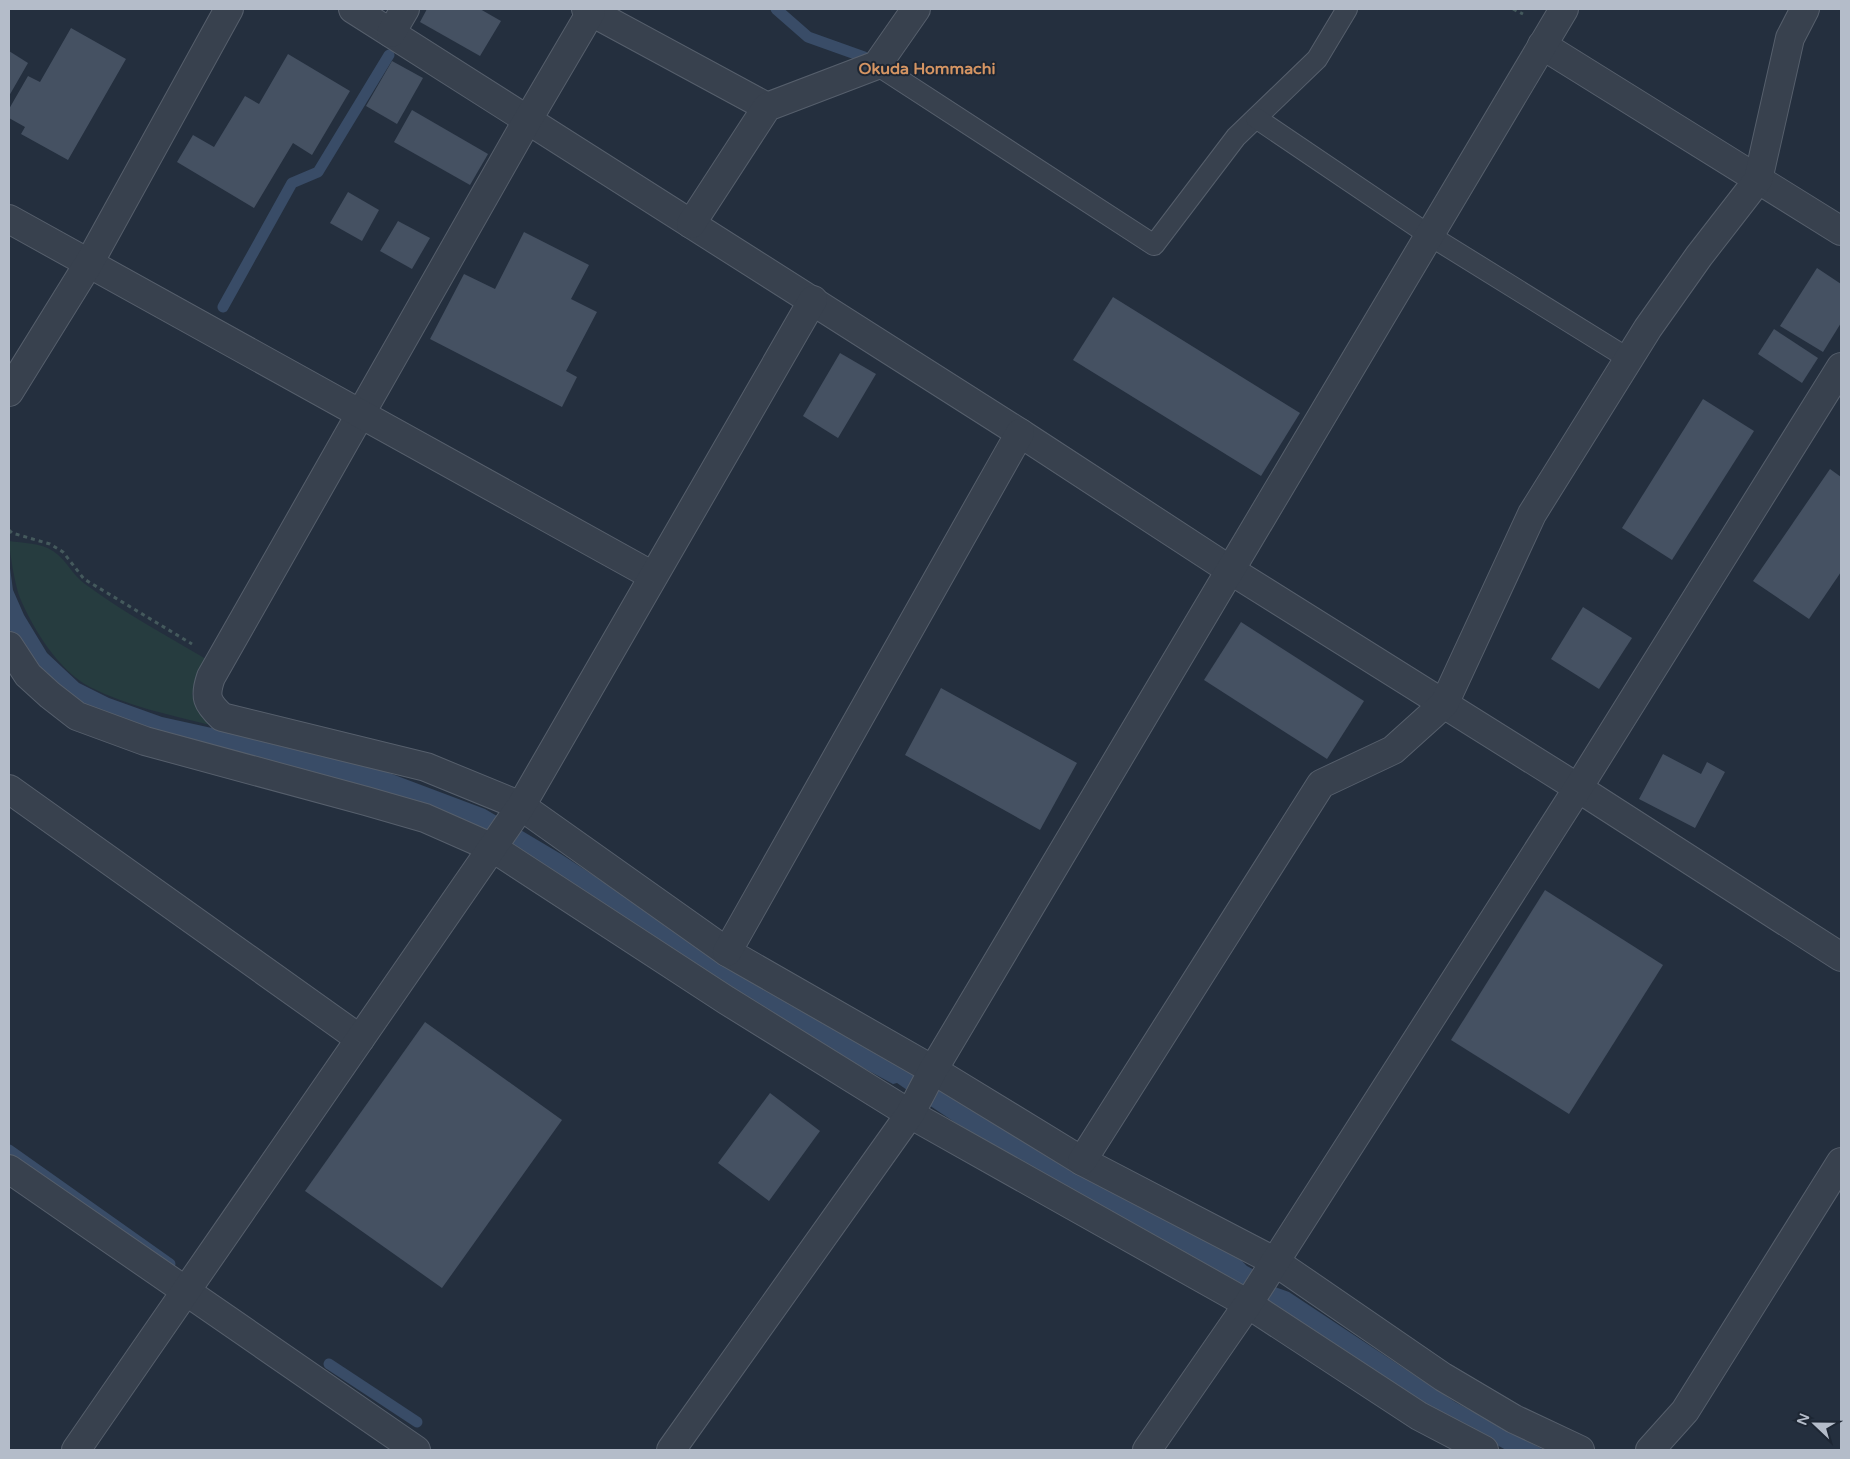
<svg xmlns="http://www.w3.org/2000/svg" width="1850" height="1459" viewBox="0 0 1850 1459" font-family="'Varela Round',sans-serif">
	<style>
		.green { fill: #263c3f }
		.water { fill: #394c67 }
		.lines { fill: none; stroke-linecap: round; stroke-linejoin: round }
		.stream { stroke: #394c67; stroke-width: 11 }
		.building { fill: #455162 }
		.lane-casing { stroke: #565f6c; stroke-width: 22 }
		.street-casing { stroke: #565f6c; stroke-width: 30 }
		.path { stroke: #44595c; stroke-width: 3; stroke-dasharray: 4 4; stroke-linecap: butt }
		.lane { stroke: #38414e; stroke-width: 20 }
		.street { stroke: #38414e; stroke-width: 28 }
		.labels { text-anchor: middle; stroke-width: 4; stroke-linejoin: round; paint-order: stroke }
		.neighbourhood-label { font-size: 16px; font-weight: bold; fill: #d59563; stroke: #1d2633 }
	</style>
	<rect width="100%" height="100%" fill="#242f3e"/>
	<!-- green -->
	<path class="green" d="M9,541C23,543 41,543 53,551C67,560 72,575 85,584C123,612 165,635 206,659L192,694L198,710L210,725C170,715 127,706 90,687C59,671 33,629 20,598C15,585 10,555 9,541Z"/>
	<!-- water -->
	<path class="water" d="M9,561L13,590L24,615L47,653L79,683L109,698L162,717L239,734L384,771L485,809L561,854L666,923L1136,1203L1241,1260L1247,1266L1278,1283L1275,1287L1289,1292L1455,1402L1544,1450H1506L1441,1414L1284,1313L1267,1299C1142,1230 1013,1166 897,1083L893,1084L845,1058L699,970L488,831L396,795L233,757L73,702L19,649L9,628Z"/>
	<g class="lines">
		<!-- stream -->
		<g class="stream">
			<path d="M776,9L808,37L864,57"/>
			<path d="M223,307L292,183L318,172L389,55"/>
			<path d="M9,1150L170,1264"/>
			<path d="M329,1364L417,1422"/>
		</g>
	</g>
	<!-- building -->
	<g class="building">
		<path d="M427,9H480L501,21L480,56L420,22Z"/>
		<path d="M71,28L126,59L68,160L21,134L25,127L9,118V109L28,76L40,82Z"/>
		<path d="M9,51L28,63L9,96Z"/>
		<path d="M288,54L350,91L312,155L293,143L254,208L177,162L193,135L214,147L245,96L259,104Z"/>
		<path d="M392,61L423,78L397,124L366,106Z"/>
		<path d="M412,110L488,154L470,185L394,142Z"/>
		<path d="M348,192L379,210L362,241L330,223Z"/>
		<path d="M398,221L430,238L412,269L380,251Z"/>
		<path d="M524,232L589,265L571,299L597,312L566,371L577,377L562,407L430,339L464,274L495,289Z"/>
		<path d="M1817,268L1841,284V323L1823,352L1780,326Z"/>
		<path d="M1113,297L1300,413L1261,476L1073,360Z"/>
		<path d="M1774,329L1818,358L1802,383L1758,354Z"/>
		<path d="M840,353L876,374L838,438L803,416Z"/>
		<path d="M1703,399L1754,431L1672,560L1622,528Z"/>
		<path d="M1830,469L1841,477V572L1809,619L1753,581Z"/>
		<path d="M1583,607L1632,638L1599,689L1551,659Z"/>
		<path d="M1241,622L1364,701L1327,759L1204,680Z"/>
		<path d="M941,688L1077,763L1040,830L905,755Z"/>
		<path d="M1663,754L1701,774L1707,762L1725,772L1695,828L1639,799Z"/>
		<path d="M1545,890L1663,965L1569,1114L1451,1040Z"/>
		<path d="M425,1022L562,1120L442,1288L305,1191Z"/>
		<path d="M770,1093L820,1131L769,1201L718,1163Z"/>
	</g>
	<g class="lines">
		<defs>
			<g id="lane">
				<path d="M877,65L1154,245L1236,137L1317,59L1347,9"/>
				<path d="M1256,118L1429,235L1629,359"/>
			</g>
			<g id="street">
				<path d="M353,9L1020,433L1230,570L1578,788L1841,957"/>
				<path d="M586,9L767,107"/>
				<path d="M591,12L527,121L211,677C204,697 207,703 222,717L426,767L521,806L727,952L933,1070L1082,1161L1274,1261L1443,1377L1514,1419L1580,1450"/>
				<path d="M391,33L405,9"/>
				<path d="M1542,45L1841,231"/>
				<path d="M9,219L653,576"/>
				<path d="M691,224L767,107L877,65L916,9"/>
				<path d="M9,392L89,263L229,9"/>
				<path d="M9,646L28,675L50,695L77,716L145,741L366,801L425,818L493,848L726,1000L910,1114L1248,1304L1419,1416L1484,1450"/>
				<path d="M9,789L360,1039"/>
				<path d="M727,952L1020,433"/>
				<path d="M1082,1161L1321,784L1393,750L1444,704L1532,514L1648,328L1699,256L1758,180L1790,38L1805,9"/>
				<path d="M9,1169L416,1450"/>
				<path d="M76,1450L521,806L813,300"/>
				<path d="M671,1450L910,1114L933,1070L1564,9"/>
				<path d="M1147,1450L1248,1304L1578,788L1841,367"/>
				<path d="M1650,1450L1685,1411L1841,1162"/>
			</g>
		</defs>
		<!-- lane casing -->
		<use href="#lane" class="lane-casing"/>
		<!-- street casing -->
		<use href="#street" class="street-casing"/>
		<!-- path -->
		<g class="path">
			<path d="M1513,9L1523,14"/>
			<path d="M9,530L12,533L50,544L63,552L84,579L192,644"/>
		</g>
		<!-- lane -->
		<use href="#lane" class="lane"/>
		<!-- street -->
		<use href="#street" class="street"/>
	</g>
	<g class="labels">
		<!-- neighbourhood labels -->
		<g class="neighbourhood-label">
			<text x="927" y="74">Okuda Hommachi</text>
		</g>
	</g>
	<!-- border -->
	<rect width="1850" height="1459" fill="none" stroke="#b4bcc9" stroke-width="20"/>
	<!-- north arrow -->
	<g transform="translate(1815 1424) rotate(292)" stroke="#1d2633" stroke-width="4" paint-order="stroke">
	<path d="M0-4L9 19L0 12L-9 19Z" fill="#b4bcc9"/>
	<text y="-8" font-size="14" font-weight="bold" text-anchor="middle" fill="#b4bcc9">N</text>
	</g>
</svg>
